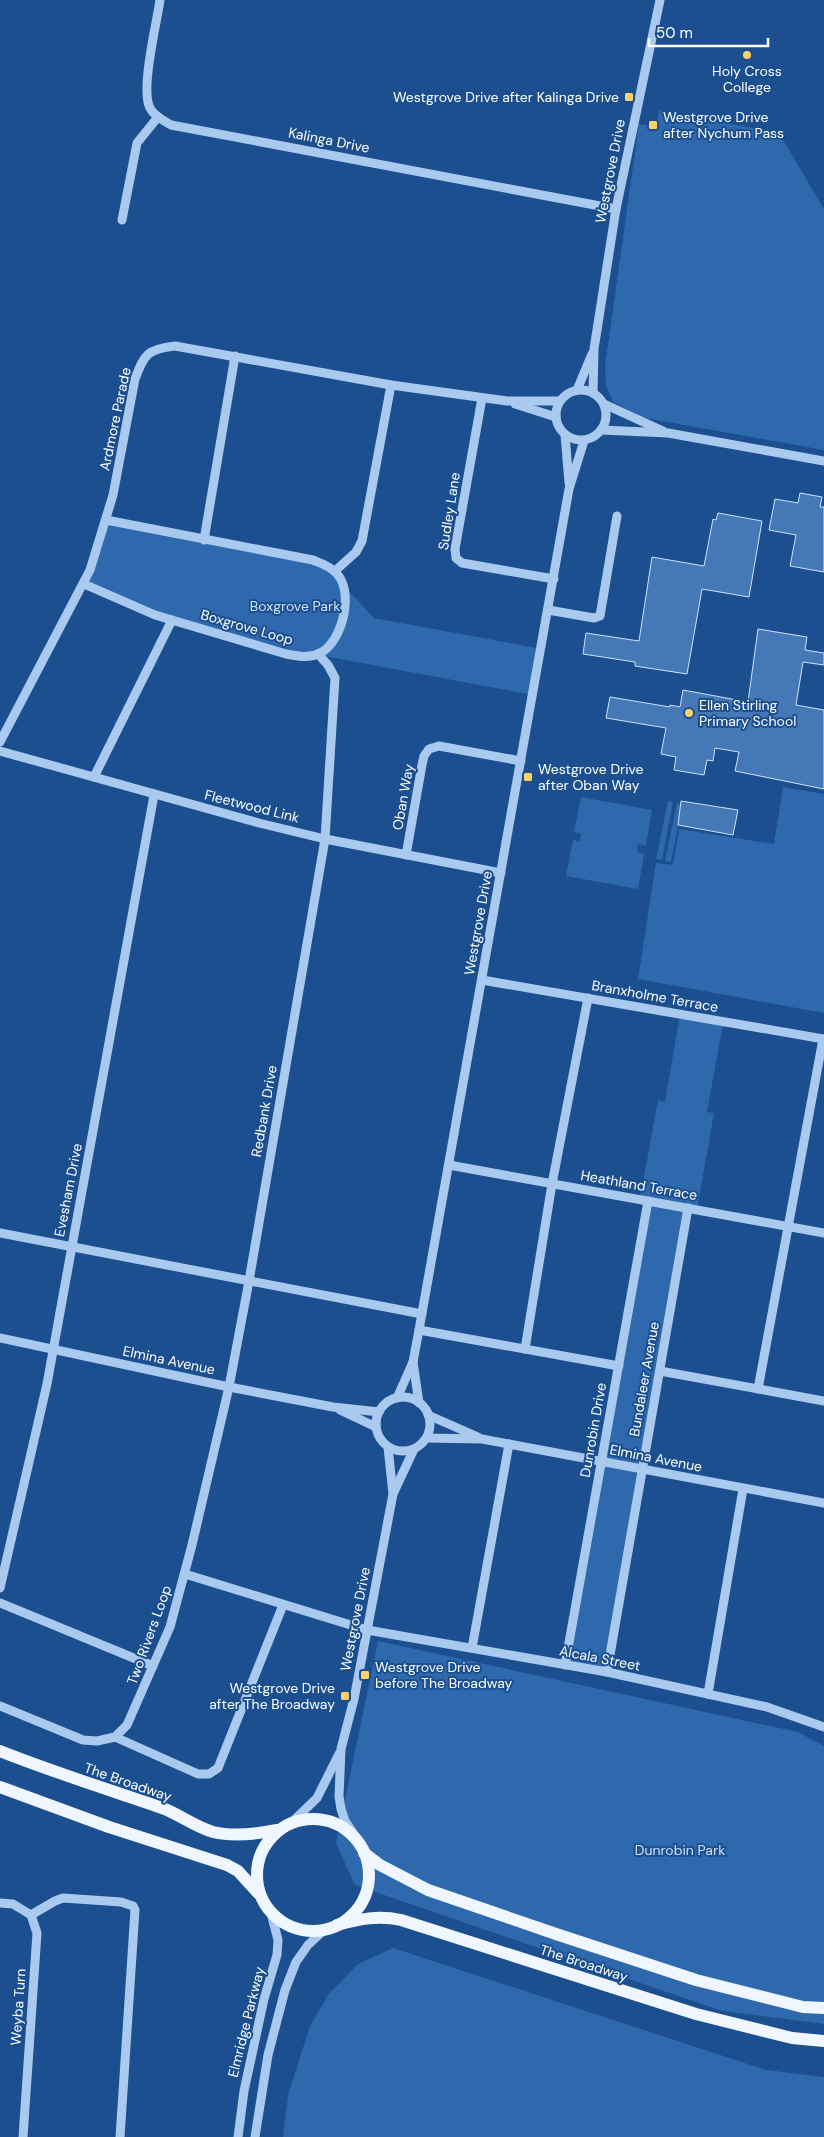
<svg xmlns="http://www.w3.org/2000/svg" width="824" height="2137" viewBox="0 0 824 2137" font-family="'DM Sans',sans-serif">
	<style>
		.green { fill: #2e69ad }
		.building { fill: #4478b7; stroke: #cfe3fa }
		.lines { fill: none; stroke-linecap: round; stroke-linejoin: round }
		.minor { stroke: #a9c9ee; stroke-width: 9 }
		.major { stroke: #f0f6ff; stroke-width: 12 }
		.poi-dot { fill: #ffd166; stroke: #1b4f8f; stroke-width: 2 }
		.labels { text-anchor: middle; stroke-width: 4; stroke-linejoin: round; paint-order: stroke }
		.poi-label { font-size: 14px; fill: #fff; stroke: #1b4f8f; text-anchor: start }
		.street-label { font-size: 14px; fill: #fff; stroke: #1b4f8f }
		.park-label { font-size: 14px; fill: #cfe3fa; stroke: #1b4f8f }
	</style>
	<rect width="100%" height="100%" fill="#1b4f8f"/>
	<!-- green -->
	<g class="green">
		<path d="M659,110L779,133L824,209V450L645,418L613,402L606,386L605,366L639,124L656,127Z"/>
		<path d="M106,520L313,560L335,571L344,586L374,618L542,649L533,695L319,655L306,657L155,615L84,584Z"/>
		<path d="M783,787L824,794V1013L638,979L656,863L673,865L679,829L774,844Z"/>
		<path d="M581,797L652,810L646,846L638,844L637,852L644,854L638,889L566,876L573,840L580,841L581,834L574,832Z"/>
		<path d="M668,801L673,802L662,860L656,859Z"/>
		<path d="M677,803L682,804L671,862L665,861Z"/>
		<path d="M680,1014L724,1018L707,1112L714,1113L697,1210L688,1208L607,1672L565,1665L648,1201L640,1199L658,1100L665,1102Z"/>
		<path d="M378,1641L798,1732L824,1746V2024L722,2011L355,1885L336,1843Z"/>
		<path d="M393,1948L766,2070L824,2077V2137H283L288,2095L310,2026L328,1995L358,1964Z"/>
	</g>
	<!-- building -->
	<g class="building">
		<path d="M800,493L822,497L820,507H824V572L790,566L796,535L769,530L775,499L798,503Z"/>
		<path d="M718,513L762,521L749,597L702,589L687,674L635,666V662L583,654L586,633L639,641L652,557L704,566L713,519L716,520Z"/>
		<path d="M758,629L807,637L805,650L824,653V665L803,662L796,705L824,710V789L735,771L739,752L715,748L713,761L707,760L704,775L674,770L676,757L661,754L666,728L606,718L610,697L670,707V705L680,707L683,690L748,702Z"/>
		<path d="M681,801L738,810L733,835L678,825Z"/>
	</g>
	<g class="lines">
		<!-- minor -->
		<g class="minor">
			<path d="M160,0C157,22 140,90 150,108C154,116 163,120 171,125L616,209"/>
			<path d="M122,220L137,143L158,117"/>
			<circle cx="581" cy="415" r="25"/>
			<path d="M577,390L592,354"/>
			<path d="M593,393L594,349L616,209L660,0"/>
			<path d="M482,398L455,549L456,558L462,563L554,579"/>
			<path d="M515,404L556,417"/>
			<path d="M604,404L663,431"/>
			<path d="M601,430L668,433L824,461"/>
			<path d="M565,435L569,483"/>
			<path d="M204,540L235,356"/>
			<path d="M335,571L356,552L362,541L391,385"/>
			<path d="M84,584L155,615L286,654C298,656 309,659 320,653C343,642 356,588 334,571C329,566 320,563 313,560L106,520"/>
			<path d="M548,610L594,618L600,616L617,516"/>
			<path d="M0,742L90,570L113,495L135,379C144,354 148,349 175,346L391,385L507,401H560"/>
			<path d="M0,751L259,823L325,839L501,873"/>
			<path d="M94,777L172,620"/>
			<path d="M406,855L422,765L424,756L429,749L439,746L521,761"/>
			<path d="M482,980L824,1039"/>
			<path d="M449,1165L824,1233"/>
			<path d="M0,1233L422,1314"/>
			<path d="M419,1330L619,1366"/>
			<path d="M0,1338L229,1387L333,1407L379,1412"/>
			<path d="M525,1349L552,1184L588,998"/>
			<path d="M413,1362L419,1403"/>
			<path d="M660,1371L824,1401"/>
			<path d="M758,1389L823,1039"/>
			<circle cx="403" cy="1424" r="27"/>
			<path d="M397,1398L413,1362L419,1330L569,489L584,441"/>
			<path d="M340,1410L376,1427"/>
			<path d="M428,1415L478,1437"/>
			<path d="M427,1438L482,1439L824,1503"/>
			<path d="M388,1447L393,1494"/>
			<path d="M185,1574L367,1630L607,1672L767,1707L824,1727"/>
			<path d="M0,1588L47,1384L154,795"/>
			<path d="M0,1603L153,1666"/>
			<path d="M472,1648L509,1444"/>
			<path d="M565,1665L648,1201"/>
			<path d="M607,1672L688,1208"/>
			<path d="M708,1694L743,1489"/>
			<path d="M0,1706L83,1740L97,1741L115,1737L127,1725L170,1627L192,1545L229,1387L249,1281L325,839L335,678L328,665L318,654"/>
			<path d="M115,1737L198,1774H209L218,1768L283,1605"/>
			<path d="M291,1823L317,1798L339,1754"/>
			<path d="M360,1843L345,1821L341,1809L339,1796L341,1749L354,1699L393,1494L414,1449"/>
			<path d="M0,1903L13,1904L31,1915L37,1933L23,2137"/>
			<path d="M31,1915L55,1901L63,1898L121,1902L133,1906L135,1910L120,2137"/>
			<path d="M238,2137L244,2091L264,1999L277,1955L278,1940L271,1913"/>
			<path d="M255,2137L268,2055L285,1990L296,1962L308,1945L323,1931"/>
		</g>
		<!-- major -->
		<g class="major">
			<path d="M0,1751C53,1772 107,1789 162,1808C179,1814 195,1827 213,1832C234,1837 257,1834 277,1830"/>
			<path d="M0,1787L109,1827L227,1865L238,1871L258,1893"/>
			<circle cx="313" cy="1875" r="56"/>
			<path d="M364,1853L380,1865L428,1890L556,1934L696,1980L803,2007L824,2008"/>
			<path d="M337,1925C360,1919 378,1915 401,1920L696,2014L792,2038L824,2041"/>
		</g>
	</g>
	<!-- markers -->
	<g class="poi-dot">
		<circle cx="747" cy="55" r="5"/>
		<rect x="624" y="92" width="10" height="10" rx="2.5"/>
		<rect x="648" y="120" width="10" height="10" rx="2.5"/>
		<circle cx="689" cy="713" r="5"/>
		<rect x="523" y="772" width="10" height="10" rx="2.5"/>
		<rect x="360" y="1670" width="10" height="10" rx="2.5"/>
		<rect x="340" y="1691" width="10" height="10" rx="2.5"/>
	</g>
	<g class="labels">
		<!-- poi labels -->
		<g class="poi-label">
			<text x="747" y="76" text-anchor="middle">Holy Cross<tspan x="747" dy="16">College</tspan></text>
			<text x="619" y="102" text-anchor="end">Westgrove Drive after Kalinga Drive</text>
			<text x="663" y="122">Westgrove Drive<tspan x="663" dy="16">after Nychum Pass</tspan></text>
			<text x="699" y="710">Ellen Stirling<tspan x="699" dy="16">Primary School</tspan></text>
			<text x="538" y="774">Westgrove Drive<tspan x="538" dy="16">after Oban Way</tspan></text>
			<text x="375" y="1672">Westgrove Drive<tspan x="375" dy="16">before The Broadway</tspan></text>
			<text x="335" y="1693" text-anchor="end">Westgrove Drive<tspan x="335" dy="16">after The Broadway</tspan></text>
		</g>
		<!-- street labels -->
		<g class="street-label">
			<text transform="translate(329 140) rotate(11)" y="5">Kalinga Drive</text>
			<text transform="translate(610 171) rotate(-79)" y="5">Westgrove Drive</text>
			<text transform="translate(115 419) rotate(-78)" y="5">Ardmore Parade</text>
			<text transform="translate(449 511) rotate(-81)" y="5">Sudley Lane</text>
			<text transform="translate(247 627) rotate(16)" y="5">Boxgrove Loop</text>
			<text transform="translate(403 797) rotate(-80)" y="5">Oban Way</text>
			<text transform="translate(252 806) rotate(14)" y="5">Fleetwood Link</text>
			<text transform="translate(478 923) rotate(-80)" y="5">Westgrove Drive</text>
			<text transform="translate(655 996) rotate(10)" y="5">Branxholme Terrace</text>
			<text transform="translate(264 1111) rotate(-80)" y="5">Redbank Drive</text>
			<text transform="translate(639 1185) rotate(10)" y="5">Heathland Terrace</text>
			<text transform="translate(68 1190) rotate(-79)" y="5">Evesham Drive</text>
			<text transform="translate(169 1360) rotate(12)" y="5">Elmina Avenue</text>
			<text transform="translate(644 1379) rotate(-80)" y="5">Bundaleer Avenue</text>
			<text transform="translate(593 1430) rotate(-80)" y="5">Dunrobin Drive</text>
			<text transform="translate(656 1458) rotate(11)" y="5">Elmina Avenue</text>
			<text transform="translate(355 1619) rotate(-79)" y="5">Westgrove Drive</text>
			<text transform="translate(149 1635) rotate(-70)" y="5">Two Rivers Loop</text>
			<text transform="translate(600 1658) rotate(11)" y="5">Alcala Street</text>
			<text transform="translate(128 1782) rotate(19)" y="5">The Broadway</text>
			<text transform="translate(584 1963) rotate(18)" y="5">The Broadway</text>
			<text transform="translate(18 2007) rotate(-86)" y="5">Weyba Turn</text>
			<text transform="translate(246 2022) rotate(-76)" y="5">Elmridge Parkway</text>
		</g>
		<!-- park labels -->
		<g class="park-label">
			<text x="295" y="611">Boxgrove Park</text>
			<text x="680" y="1855">Dunrobin Park</text>
		</g>
	</g>
	<!-- scale -->
	<path d="M649 38v8h119v-8" fill="none" stroke="#ffffff" stroke-width="2.5"/>
	<text x="656" y="38" font-size="15" fill="#ffffff" stroke="#1b4f8f" stroke-width="4" paint-order="stroke">50 m</text>
</svg>
